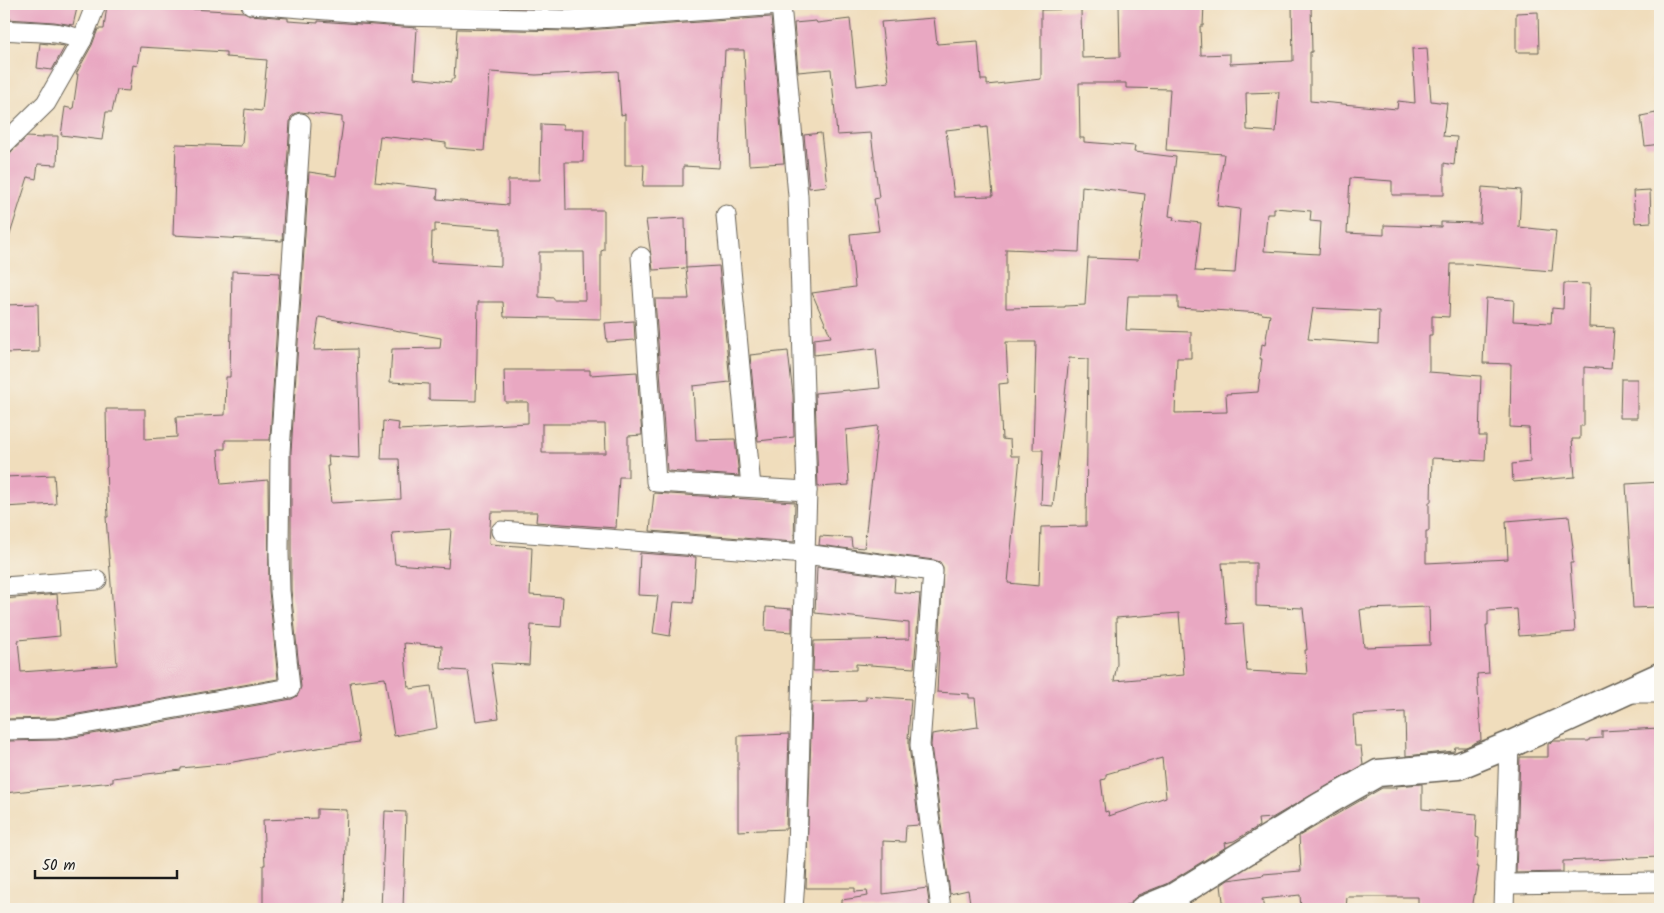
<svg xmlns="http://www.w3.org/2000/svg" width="1664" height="913" viewBox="0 0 1664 913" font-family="Kalam,sans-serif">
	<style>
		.building { fill: #e9a8c2; fill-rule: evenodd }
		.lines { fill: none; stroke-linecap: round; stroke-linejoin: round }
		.street-casing { stroke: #666054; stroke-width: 21 }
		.secondary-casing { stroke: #666054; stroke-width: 29 }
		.street { stroke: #fff; stroke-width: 19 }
		.secondary { stroke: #fff; stroke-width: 26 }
	</style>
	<rect width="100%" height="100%" fill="#f7f3e8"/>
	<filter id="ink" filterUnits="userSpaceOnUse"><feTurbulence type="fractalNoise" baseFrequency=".02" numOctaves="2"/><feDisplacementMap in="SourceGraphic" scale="10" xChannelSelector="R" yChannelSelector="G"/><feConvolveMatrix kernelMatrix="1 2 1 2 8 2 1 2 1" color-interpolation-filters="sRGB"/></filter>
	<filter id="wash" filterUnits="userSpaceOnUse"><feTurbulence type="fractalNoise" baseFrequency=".0096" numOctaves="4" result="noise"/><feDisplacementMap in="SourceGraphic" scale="20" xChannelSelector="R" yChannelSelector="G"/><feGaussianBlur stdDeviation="1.12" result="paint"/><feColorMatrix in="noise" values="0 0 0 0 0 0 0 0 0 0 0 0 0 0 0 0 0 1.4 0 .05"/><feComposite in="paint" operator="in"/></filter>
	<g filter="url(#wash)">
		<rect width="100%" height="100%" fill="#f0ddbc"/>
		<g id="blocks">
			<!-- building -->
			<g class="building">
				<path d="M4,4H78L73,25L54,22L7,19L4,17Z"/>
				<path d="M107,4H158L192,6L191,9L244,12L250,15L288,18V21L318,23V21L417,28L414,78L451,82V79H454L457,29L571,31L771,17L784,163L749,165L744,50H725L719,168L683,166V186H643L644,165H625V114L621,115L618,71L536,75L490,72L484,151L446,148V143L380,136L375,182L438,189L437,199L508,205V180H540L541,124L563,125V129H584L583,162H565L566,210H604V250L601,251V319L504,317L503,302H478L476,401L429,400V384L390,382L392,349L440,348L441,338L319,317L314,350L357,349L360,458L328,456L329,466H327L331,503L401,499L399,459H381L383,421L399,423L398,430L528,423V402H505L504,370H590V375L637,372L642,435L628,436V477H619L616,528L536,522L537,512H491L489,544L532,547L530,595L563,597L561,627L531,625L529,665L491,663L499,718L476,721L468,671L441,669L442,646L404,643L408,687L410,686V689L431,686L437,728L394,736L385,678L350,682L359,742L283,753L222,764L181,768V770L113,778V782L4,793V744H8V741L58,740L292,699L297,696L301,687L291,590V452L309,172L336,176L343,123H342V117L301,112L296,113L291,117L290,122L282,241L173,235L176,144L241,146V144H242L245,109L262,111L267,60L226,57V52L140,47L137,66L133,65L129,91L117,90L112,112H106L102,140L61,135L65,107L73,109L78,74H76L92,45L98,29H104ZM435,224L501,229V266L431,262L432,232H435ZM539,252H584L585,300H554V298L539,297ZM542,424H605L606,453H542ZM451,529L448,568L395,564L392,533Z"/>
				<path d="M503,4H630L570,9L503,7Z"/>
				<path d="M1119,4H1204L1203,26H1200L1201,55L1230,54V64L1293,61L1292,4H1311L1312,52H1310V101L1397,109L1398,101L1415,103L1412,49L1427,48L1431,101L1447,103L1443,136L1457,137L1454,165L1444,163V195H1392V181L1350,178L1347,233L1384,235V225L1441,227V222L1480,223L1482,187L1521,190L1519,227L1556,231L1552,271L1468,264H1451L1449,317L1432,316V335H1429V372L1481,376L1479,436H1486L1485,461L1432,458L1431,502H1429V531H1426V563L1508,559L1506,521L1569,516L1573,548L1572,549L1573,563H1570L1575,632L1519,636L1517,609L1488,611V625H1486L1489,673L1477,674L1481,740L1466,747H1455L1454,751L1406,756L1405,712L1353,715L1355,746H1361L1363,765L1272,818L1258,819L1259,826L1234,841L1225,843L1226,847L1166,884L1138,895L1130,904L1126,905V909H971L968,890L950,894L931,745L932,734L978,727L975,698H969V694L937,692L943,567L940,562L934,560L819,545L820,536L851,538L852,547L864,548L878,426L846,430L849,485L818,487L815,393L849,390V391L880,388L876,348L814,355V339L831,337L812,293L855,287L850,234L879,231L874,199L879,198L871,133L837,135L831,69L798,72L794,23L816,21L817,23L850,19L857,86L889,82L881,22L934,18L937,44L978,41L981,80H987V85L1041,79V10L1081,9L1082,58L1120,57ZM1079,83H1126V88L1170,89L1166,150L1224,154L1217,206L1240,209L1235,273L1195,271L1201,223L1173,220L1174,217L1169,216L1176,157L1134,152L1135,146L1084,142V138H1080ZM1279,92L1276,132L1247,130L1246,93ZM981,126V128L987,127L993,196L954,197L946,130ZM1082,186L1145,194L1138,260L1088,258L1085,305L1065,306V307L1006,308V249L1079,252ZM1274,208L1311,211L1310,221L1321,222L1319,254L1264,251L1267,214H1274ZM1128,296H1178V308L1262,313V314L1270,315L1265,345L1262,344L1260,359H1262L1258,392L1226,394L1227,412L1175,413L1177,358H1191V332L1126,330ZM1313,308L1379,311L1378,344L1308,339ZM1006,342H1036L1033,450H1043L1041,505L1053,506L1069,358L1088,359L1086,526L1041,527L1039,586L1008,583L1020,456H1011L1010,440L1002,439L999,384L1008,383ZM1222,563H1256V606L1303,608L1307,650H1305L1307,674L1247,671L1243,623L1227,624ZM1429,607L1430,645L1364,647L1360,610L1364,609ZM1179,613L1184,675L1114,681L1117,664L1116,618ZM1162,758L1166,797L1109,816L1108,811L1105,812L1101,780L1106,779V774Z"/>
				<path d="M1538,12L1539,52H1516V13Z"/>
				<path d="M40,43L65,46L52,70L37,68Z"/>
				<path d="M1656,113L1660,144L1645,146L1641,116Z"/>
				<path d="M821,133L827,186L809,188L804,135Z"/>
				<path d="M43,136H58L57,165L38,164L36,179L28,177L7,244L4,243V189L10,153L27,137L43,138Z"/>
				<path d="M1650,190L1651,222L1635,223L1633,191Z"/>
				<path d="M685,218L686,268L719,266L730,382L693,386L696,440L735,439L739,476L667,471L655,299H689L686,268L653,270L646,220Z"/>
				<path d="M232,271L280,273L270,440H225V449H218L221,484L268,480L269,591L278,679L55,718L6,719L4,693V599L57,594L60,636L18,640L21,672L117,665L106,517H108L106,468L107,467L106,409H145V439L177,437L176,417L225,415L226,377H230Z"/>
				<path d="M1564,283L1590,284L1589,327L1614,328L1611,369L1584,367V426H1580V439H1572L1575,477L1513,482L1512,464L1530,462L1529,428L1510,427L1511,364L1483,363L1486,298L1514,300L1513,321L1551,323L1552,308L1563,309Z"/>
				<path d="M38,304L39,352L4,353V305Z"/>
				<path d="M634,321L635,340L607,342L605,323Z"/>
				<path d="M788,351L793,395L794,437L758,441L750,355Z"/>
				<path d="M1621,379H1637V418H1620Z"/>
				<path d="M54,475L56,504L4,507V477Z"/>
				<path d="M1660,482V607L1633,608L1626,484Z"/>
				<path d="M654,493L795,502L794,542L650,531Z"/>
				<path d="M640,553L696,557L693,603L674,602L670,636L653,633L658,596L638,595Z"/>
				<path d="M817,567L895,577L894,592L920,594L914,668L856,664V670L813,671L814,641L909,639V623L815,613Z"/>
				<path d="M766,607L792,609V632L765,630Z"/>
				<path d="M866,696L911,699L908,738L909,737V746L919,825L906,826L905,842L883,841V894L927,888L930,909H842V900L868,896L867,891L855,892V888H806L812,702L866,700Z"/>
				<path d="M1660,728V857L1563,861V872L1516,873L1520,757H1548V744L1553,741H1589V739L1602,738V731Z"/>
				<path d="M789,734L786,829L738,831V736Z"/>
				<path d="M1422,784V809L1477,814L1476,837L1479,838L1477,867H1479L1472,909H1418V897H1347L1346,909H1301L1300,895L1262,899L1264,909H1224L1221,885L1228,880L1264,875L1263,874L1301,871L1299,836L1382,788H1396V786Z"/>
				<path d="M317,809L347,810L344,909H263V865H265L263,820L317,818Z"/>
				<path d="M385,811L406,812L403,909H381Z"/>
			</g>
		</g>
	</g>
	<g filter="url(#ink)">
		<use href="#blocks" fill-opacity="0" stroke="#666054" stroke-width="1"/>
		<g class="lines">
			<defs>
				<g id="street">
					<path d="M251,4L402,16L570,20L781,5"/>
					<path d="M4,30C31,33 56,29 82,40"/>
					<path d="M4,144L46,103L82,40L96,4"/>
					<path d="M726,215L751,487"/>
					<path d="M641,257L656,482L807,491"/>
					<path d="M501,531L805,554L807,491L798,196L781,4"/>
					<path d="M4,587L97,580"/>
					<path d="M1629,693H1660"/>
					<path d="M4,730L56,729L290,688L280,591L279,552L280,452L301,123"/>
					<path d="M1505,884L1660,882"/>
					<path d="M793,909L797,850L805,554L933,571L920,745L941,909"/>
					<path d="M1504,909L1509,745"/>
				</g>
				<path id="secondary" d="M1144,909L1173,897L1320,806L1378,773L1458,766L1509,745L1660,676"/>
			</defs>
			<!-- street casing -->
			<use href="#street" class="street-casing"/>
			<!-- secondary casing -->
			<use href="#secondary" class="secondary-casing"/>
			<!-- street -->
			<use href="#street" class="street"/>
			<!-- secondary -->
			<use href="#secondary" class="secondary"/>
		</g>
	</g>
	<!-- margin -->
	<rect width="1664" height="913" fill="none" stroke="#f7f3e8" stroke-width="20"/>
	<!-- scale -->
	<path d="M35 870v8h142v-8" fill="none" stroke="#1c1c1c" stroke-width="2.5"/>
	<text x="42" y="870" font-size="15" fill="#1c1c1c" stroke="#f7f3e8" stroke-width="4" paint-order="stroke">50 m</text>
</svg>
